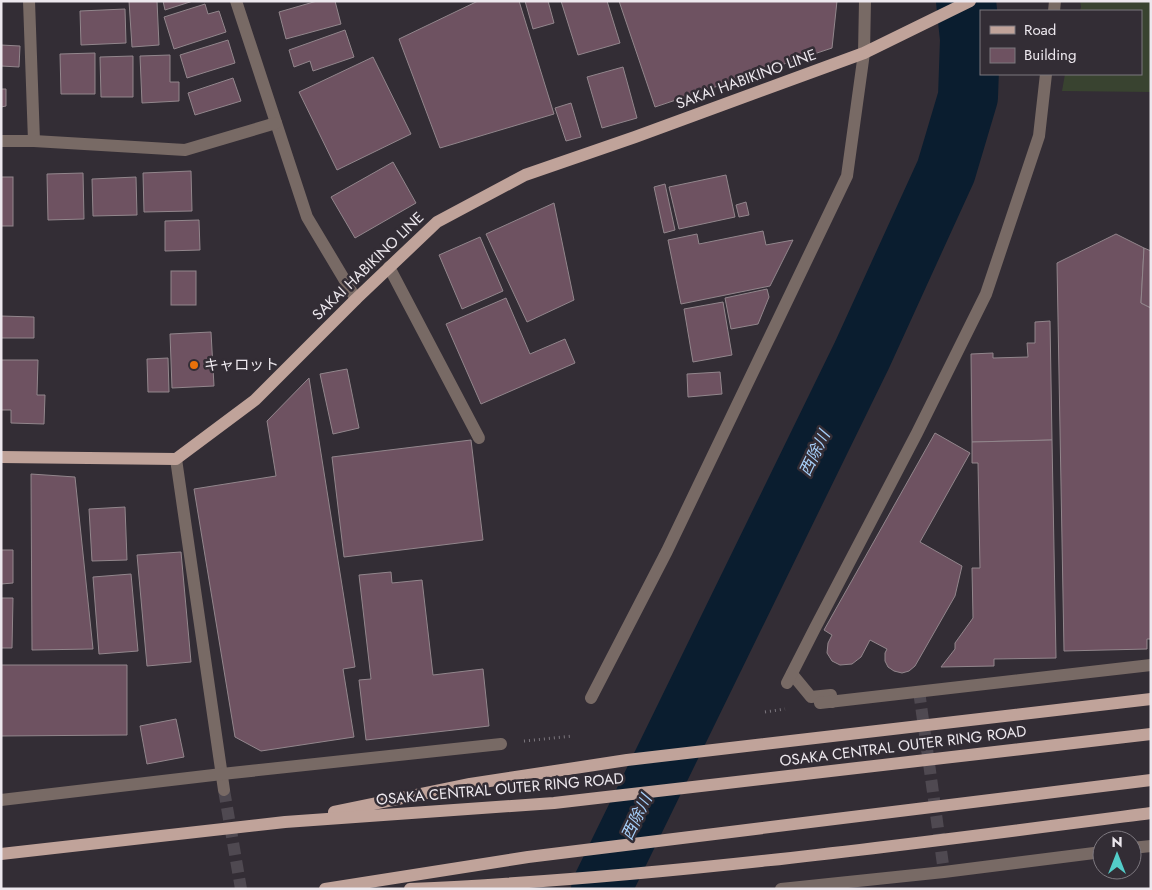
<svg xmlns="http://www.w3.org/2000/svg" width="1152" height="890" viewBox="0 0 1152 890" font-family="Jost,'Noto Sans JP',sans-serif">
	<style>
		.green { fill: #394330 }
		.lines { fill: none; stroke-linecap: round; stroke-linejoin: round }
		.river { stroke: #0a1d2f; stroke-width: 60 }
		.building { fill: #6e5261; stroke: #92868c }
		.minor-tunnel { stroke: #4f4951; stroke-width: 12; stroke-dasharray: 12 6; stroke-linecap: butt }
		.path { stroke: #7c777e; stroke-width: 3; stroke-dasharray: 1 4; stroke-linecap: butt }
		.service { stroke: #786a65; stroke-width: 12 }
		.minor { stroke: #786a65; stroke-width: 12 }
		.primary { stroke: #c0a39a; stroke-width: 12 }
		.food-dot { fill: #e8710a; stroke: #332d35; stroke-width: 2 }
		.labels { text-anchor: middle; stroke-width: 5; stroke-linejoin: round; paint-order: stroke }
		.street-label { font-size: 15px; fill: #ede8ee; stroke: #332d35 }
		.poi-label { font-size: 15px; fill: #ede8ee; stroke: #332d35; text-anchor: start }
		.water-label { font-size: 16px; font-style: italic; fill: #a6cff9; stroke: #332d35 }
	</style>
	<rect width="100%" height="100%" fill="#332d35"/>
	<!-- green -->
	<path class="green" d="M1080,1H1151V92L1062,91L1065,74H1141V11H1080L1081,7Z"/>
	<g class="lines">
		<!-- river -->
		<path class="river" d="M601,889L862,355L946,171L968,97L970,39L966,1"/>
	</g>
	<!-- building -->
	<g class="building">
		<path d="M129,1H157L159,45L132,47Z"/>
		<path d="M163,1H193L165,10Z"/>
		<path d="M317,1H335L341,24L286,39L279,12Z"/>
		<path d="M478,1H519L554,114L440,148L399,39Z"/>
		<path d="M525,1H548L554,23L533,29Z"/>
		<path d="M561,1H607L620,43L578,55Z"/>
		<path d="M619,1H837L832,48L655,107Z"/>
		<path d="M205,4L208,14L219,11L226,32L174,49L164,17Z"/>
		<path d="M125,9L126,43L81,45L80,11Z"/>
		<path d="M345,30L354,57L313,71L310,61L294,67L289,50Z"/>
		<path d="M228,40L235,63L187,78L180,55Z"/>
		<path d="M1,45L20,46L19,67L1,66Z"/>
		<path d="M95,53V94H61L60,54Z"/>
		<path d="M170,55V82H179V101L142,103L140,56Z"/>
		<path d="M133,56V97H101L100,57Z"/>
		<path d="M373,57L411,134L337,170L299,92Z"/>
		<path d="M623,67L637,118L602,128L587,77Z"/>
		<path d="M233,78L241,101L195,115L188,93Z"/>
		<path d="M1,89H6V106L1,107Z"/>
		<path d="M571,103L581,137L566,141L555,108Z"/>
		<path d="M393,162L416,203L355,238L331,197Z"/>
		<path d="M191,171L192,211L144,212L143,173Z"/>
		<path d="M83,173L84,219L48,220L47,174Z"/>
		<path d="M726,175L735,217L679,229L669,187Z"/>
		<rect x="1" y="177" width="12" height="49"/>
		<path d="M136,177L137,215L93,216L92,179Z"/>
		<path d="M665,184L675,230L664,233L654,187Z"/>
		<path d="M746,202L749,215L739,217L736,205Z"/>
		<path d="M554,203L574,300L527,322L486,234Z"/>
		<path d="M199,220L200,250L165,251V221Z"/>
		<path d="M763,231L766,245L793,240L770,286L681,304L668,240L697,234L699,244Z"/>
		<path d="M1116,234L1144,248L1141,303L1151,308V639H1147V649L1064,651L1057,263Z"/>
		<path d="M480,237L503,291L462,309L439,255Z"/>
		<path d="M1144,248L1151,251V308L1141,303Z"/>
		<rect x="171" y="271" width="25" height="34"/>
		<path d="M767,289L769,297L758,324L731,329L725,298Z"/>
		<path d="M506,298L530,354L565,339L575,363L481,404L446,324Z"/>
		<path d="M723,302L732,355L693,362L684,309Z"/>
		<path d="M1,316L34,317V338H1Z"/>
		<path d="M1050,321L1052,440L972,442L971,354L993,353V358L1028,357L1027,343H1035V322Z"/>
		<path d="M211,332L214,386L172,388L170,334Z"/>
		<path d="M168,358L169,392H148L147,359Z"/>
		<path d="M1,360H38L37,395H45L44,424L11,423V410H1Z"/>
		<path d="M347,369L359,428L333,434L320,374Z"/>
		<path d="M720,372L722,394L688,397L687,374Z"/>
		<path d="M309,378L355,667L343,669L354,737L261,751L235,737L194,489L276,476L267,421Z"/>
		<path d="M935,433L970,453L920,542L962,566L955,596L915,666L909,671L902,673L894,671L888,667L885,661V653L887,649L870,640L861,657L852,664L840,665L832,661L827,653L828,643L832,635L824,630Z"/>
		<path d="M471,440L483,540L344,557L332,457Z"/>
		<path d="M1052,440L1056,658L994,659V666L941,667L955,649V643L973,618L972,568H980L978,463H972V442Z"/>
		<path d="M31,474L75,477L93,649L32,650Z"/>
		<path d="M125,507L127,560L92,561L89,509Z"/>
		<path d="M1,550H13V583L1,584Z"/>
		<path d="M181,552L191,662L147,666L137,555Z"/>
		<path d="M391,572L392,583L422,580L433,675L483,669L489,726L366,740L359,680L371,679L359,575Z"/>
		<path d="M131,574L138,651L99,654L93,577Z"/>
		<path d="M1,598H13L12,648H1Z"/>
		<path d="M1,665H127V735L1,736Z"/>
		<path d="M176,719L184,757L147,764L140,726Z"/>
	</g>
	<g class="lines">
		<!-- minor-tunnel -->
		<g class="minor-tunnel">
			<path d="M919,691L944,872"/>
			<path d="M224,790L241,889"/>
		</g>
		<!-- path -->
		<g class="path">
			<path d="M765,712L785,709"/>
			<path d="M524,741L573,736"/>
		</g>
		<!-- service -->
		<g class="service">
			<path d="M389,267L479,438"/>
			<path d="M792,674L811,697L831,695L832,702"/>
		</g>
		<!-- minor -->
		<g class="minor">
			<path d="M29,1L34,141"/>
			<path d="M236,1L307,217L356,299"/>
			<path d="M1054,11L1055,1"/>
			<path d="M1,141H34L185,150L276,123"/>
			<path d="M176,459L224,790"/>
			<path d="M787,683L815,628L917,433L986,294L1039,136L1046,74"/>
			<path d="M591,698L667,551L847,176L864,53L865,1"/>
			<path d="M820,703L1151,665"/>
			<path d="M1,800L222,774L501,744"/>
			<path d="M1132,848L1151,846"/>
			<path d="M781,889L944,872L1102,852"/>
		</g>
		<!-- primary -->
		<g class="primary">
			<path d="M1,457L176,459L255,400L356,299L437,222L525,175L635,137L864,53L970,1"/>
			<path d="M334,812L470,784L627,760L1151,699"/>
			<path d="M1,854L285,822L554,803L1151,734"/>
			<path d="M325,889L528,857L1151,780"/>
			<path d="M410,889C658,878 905,845 1151,813"/>
		</g>
	</g>
	<!-- markers -->
	<circle class="food-dot" cx="194" cy="365" r="5"/>
	<g class="labels">
		<!-- street labels -->
		<g class="street-label">
			<text transform="translate(746 79) rotate(-20)" y="5">SAKAI HABIKINO LINE</text>
			<text transform="translate(368 266) rotate(-44)" y="5">SAKAI HABIKINO LINE</text>
			<text transform="translate(903 746) rotate(-7)" y="5">OSAKA CENTRAL OUTER RING ROAD</text>
			<text transform="translate(500 789) rotate(-5)" y="5">OSAKA CENTRAL OUTER RING ROAD</text>
		</g>
		<!-- poi labels -->
		<g class="poi-label">
			<text x="204" y="370">キャロット</text>
		</g>
		<!-- water labels -->
		<g class="water-label">
			<text transform="translate(814 453) rotate(-64)" y="6">西除川</text>
			<text transform="translate(636 817) rotate(-64)" y="6">西除川</text>
		</g>
	</g>
	<!-- border -->
	<rect width="1152" height="890" fill="none" stroke="#ede8ee" stroke-width="5"/>
	<!-- legend -->
	<rect x="980" y="10" width="162" height="65" fill="#332d35" stroke="#7d787f"/>
	<rect x="990" y="26" width="25" height="8" fill="#c0a39a" stroke="#7d787f"/>
	<text x="1024" y="35" font-size="15" fill="#ede8ee">Road</text>
	<rect x="990" y="48" width="25" height="15" fill="#6e5261" stroke="#7d787f"/>
	<text x="1024" y="60" font-size="15" fill="#ede8ee">Building</text>
	<!-- north arrow -->
	<g transform="translate(1117 855)"><circle r="24" fill="#332d35" stroke="#7d787f"/>
	<path d="M0-4L9 19L0 12L-9 19Z" fill="#53cdc9"/>
	<text y="-8" font-size="14" font-weight="bold" text-anchor="middle" fill="#ede8ee">N</text>
	</g>
</svg>
